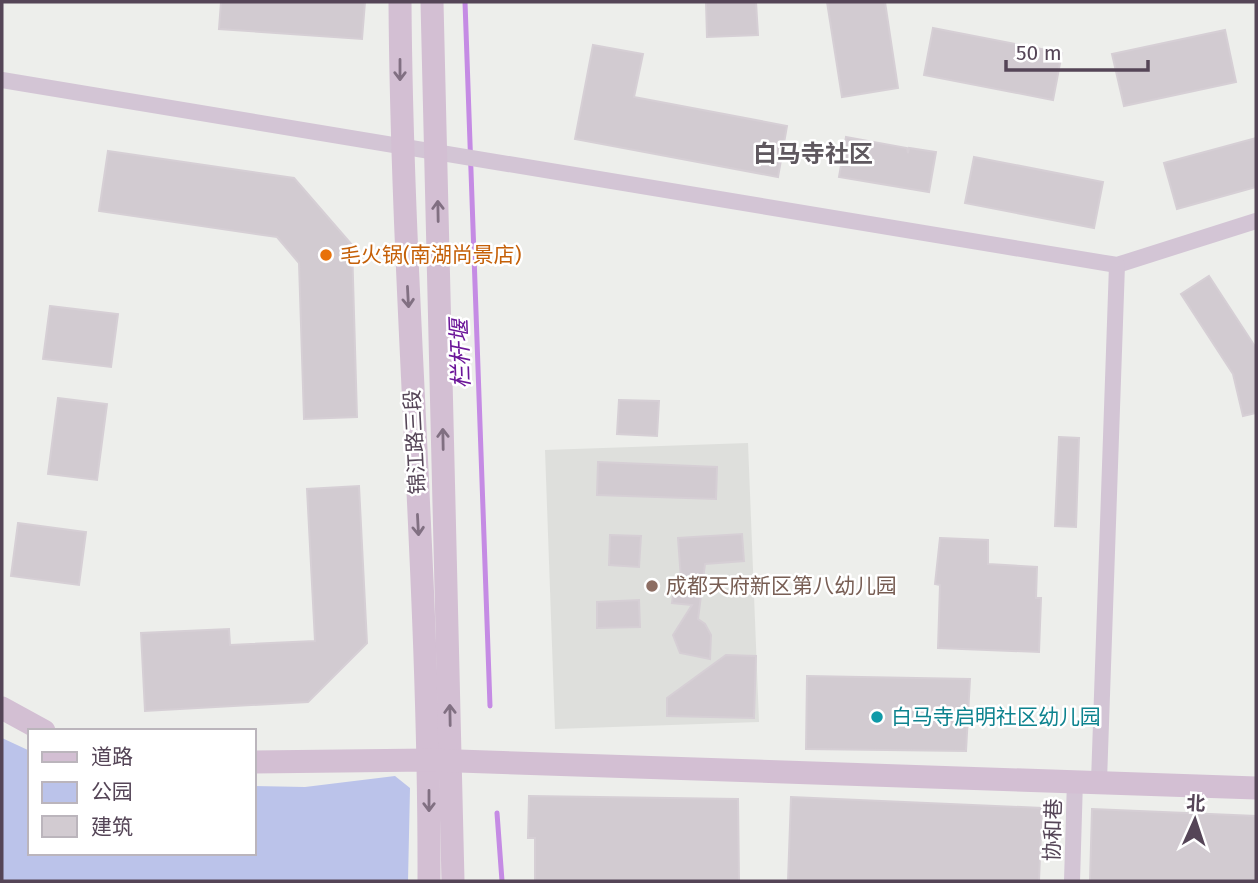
<svg xmlns="http://www.w3.org/2000/svg" width="1258" height="883" viewBox="0 0 1258 883" font-family="'Fira Sans','Noto Sans SC',sans-serif">
	<style>
		.education { fill: #dedfdc }
		.green { fill: #bbc3ea }
		.lines { fill: none; stroke-linecap: round; stroke-linejoin: round }
		.stream { stroke: #c58be4; stroke-width: 5 }
		.building { fill: #d2cbd1; stroke: #d6cfd5; stroke-width: 2 }
		.street { stroke: #d3c5d5; stroke-width: 16 }
		.secondary { stroke: #d3bfd3; stroke-width: 23 }
		.oneway { stroke: #817082 }
		.food-dot { fill: #e8710a; stroke: #fff; stroke-width: 2.5 }
		.education-dot { fill: #8d6e63; stroke: #fff; stroke-width: 2.5 }
		.culture-dot { fill: #0f9aa8; stroke: #fff; stroke-width: 2.5 }
		.labels { text-anchor: middle; stroke-width: 5; stroke-linejoin: round; paint-order: stroke }
		.food-label { font-size: 21px; fill: #c56008; stroke: #fff; text-anchor: start }
		.street-label { font-size: 21px; fill: #554557; stroke: #fff }
		.education-label { font-size: 21px; fill: #785e54; stroke: #fff; text-anchor: start }
		.culture-label { font-size: 21px; fill: #0d838f; stroke: #fff; text-anchor: start }
		.water-label { font-size: 23px; font-style: italic; fill: #6c1699; stroke: #fff }
		.quarter-label { font-size: 24px; font-weight: bold; fill: #5f585f; stroke: #fff }
	</style>
	<rect width="100%" height="100%" fill="#edeeeb"/>
	<!-- education -->
	<path class="education" d="M748,443L759,722L555,729L545,450Z"/>
	<!-- green -->
	<path class="green" d="M2,738L30,751V853H254V786L305,787L395,776L410,788L408,881H2Z"/>
	<g class="lines">
		<!-- stream -->
		<g class="stream">
			<path d="M465,2L490,706"/>
			<path d="M497,813L502,881"/>
		</g>
	</g>
	<!-- building -->
	<g class="building">
		<path d="M221,2H365L362,39L219,29Z"/>
		<path d="M706,2H756L758,35L707,37Z"/>
		<path d="M827,2H885L898,88L842,97Z"/>
		<path d="M933,28L1062,53L1053,100L924,75Z"/>
		<path d="M1225,30L1236,82L1124,106L1112,54Z"/>
		<path d="M593,45L643,54L634,97L787,126L778,177L575,139Z"/>
		<path d="M846,137L907,148L908,153L909,148L936,152L929,192L839,177Z"/>
		<path d="M1256,138V187L1177,209L1164,163Z"/>
		<path d="M108,151L294,178L352,245L357,417L304,419L299,263L277,237L99,211Z"/>
		<path d="M974,157L1103,182L1094,228L965,203Z"/>
		<path d="M1209,276L1256,348V413L1243,416L1233,374L1181,294Z"/>
		<path d="M50,306L118,314L111,367L43,359Z"/>
		<path d="M58,398L107,404L97,480L48,474Z"/>
		<path d="M619,400L659,401L657,436L617,434Z"/>
		<path d="M1059,437L1079,438L1076,527L1055,526Z"/>
		<path d="M598,462L717,467L716,499L597,495Z"/>
		<path d="M359,486L367,643L308,702L145,711L141,633L229,629L230,645L315,641L307,489Z"/>
		<path d="M18,523L86,532L79,585L11,576Z"/>
		<path d="M742,534L744,561L705,564L698,619L705,624L711,635L710,659L680,653L673,635L692,605L672,603L675,578L681,579L678,538Z"/>
		<path d="M610,535L641,536L639,567L609,565Z"/>
		<path d="M940,538L988,540V564L1037,567L1036,598H1041L1039,652L938,648L940,585L935,584Z"/>
		<path d="M639,600L640,627L597,628V602Z"/>
		<path d="M726,655L756,656L754,718L667,716V698Z"/>
		<path d="M807,676L970,679L966,751L806,749Z"/>
		<path d="M529,796L738,799L739,881H535V838H528Z"/>
		<path d="M791,797L1042,808L1039,881H788Z"/>
		<path d="M1092,809L1256,816V881H1090Z"/>
	</g>
	<g class="lines">
		<!-- street -->
		<g class="street">
			<path d="M2,80L1117,265L1256,221"/>
			<path d="M1099,781L1117,265"/>
			<path d="M1072,881L1075,780"/>
		</g>
		<!-- secondary -->
		<g class="secondary">
			<path d="M400,2C402,295 430,588 429,881"/>
			<path d="M432,2L453,881"/>
			<path d="M2,708L44,731"/>
			<path d="M254,762L429,760L1256,788"/>
		</g>
	</g>
	<!-- one-way arrows -->
	<defs><path id="oneway-shaft" d="M-6 0H5M1.5-3L5.5 0L1.5 3" fill="none" stroke-width="1.6" stroke-linecap="round" stroke-linejoin="round" transform="scale(1.75)"/></defs>
	<g class="oneway">
		<use href="#oneway-shaft" transform="translate(400 70) rotate(90)"/>
		<use href="#oneway-shaft" transform="translate(438 211) rotate(-91)"/>
		<use href="#oneway-shaft" transform="translate(408 297) rotate(87)"/>
		<use href="#oneway-shaft" transform="translate(443 439) rotate(-91)"/>
		<use href="#oneway-shaft" transform="translate(418 525) rotate(87)"/>
		<use href="#oneway-shaft" transform="translate(450 715) rotate(-91)"/>
		<use href="#oneway-shaft" transform="translate(429 801) rotate(90)"/>
	</g>
	<!-- markers -->
	<circle class="food-dot" cx="326" cy="255" r="7"/>
	<circle class="education-dot" cx="652" cy="586" r="7"/>
	<circle class="culture-dot" cx="877" cy="717" r="7"/>
	<g class="labels">
		<!-- food labels -->
		<g class="food-label">
			<text x="340" y="262">毛火锅(南湖尚景店)</text>
		</g>
		<!-- street labels -->
		<g class="street-label">
			<text transform="translate(415 442) rotate(-93)" y="7">锦江路三段</text>
			<text transform="translate(1053 830) rotate(-88)" y="7">协和巷</text>
		</g>
		<!-- education labels -->
		<g class="education-label">
			<text x="666" y="593">成都天府新区第八幼儿园</text>
		</g>
		<!-- culture labels -->
		<g class="culture-label">
			<text x="891" y="724">白马寺启明社区幼儿园</text>
		</g>
		<!-- water labels -->
		<g class="water-label">
			<text transform="translate(460 354) rotate(-92)" y="8">栏杆堰</text>
		</g>
		<!-- quarter labels -->
		<g class="quarter-label">
			<text x="813" y="162">白马寺社区</text>
		</g>
	</g>
	<!-- border -->
	<rect width="1258" height="883" fill="none" stroke="#554557" stroke-width="7"/>
	<!-- legend -->
	<rect x="28" y="729" width="228" height="126" fill="#ffffff" stroke="#bbb5bc" stroke-width="2"/>
	<rect x="42" y="752" width="35" height="10" fill="#d3bfd3" stroke="#bbb5bc" stroke-width="2"/>
	<text x="91" y="764" font-size="21" fill="#554557">道路</text>
	<rect x="42" y="782" width="35" height="21" fill="#bbc3ea" stroke="#bbb5bc" stroke-width="2"/>
	<text x="91" y="799" font-size="21" fill="#554557">公园</text>
	<rect x="42" y="816" width="35" height="21" fill="#d2cbd1" stroke="#bbb5bc" stroke-width="2"/>
	<text x="91" y="834" font-size="21" fill="#554557">建筑</text>
	<!-- north arrow -->
	<g transform="translate(1195 820) rotate(3)" stroke="#ffffff" stroke-width="5" paint-order="stroke">
	<path d="M0-5L12 26L0 18L-12 26Z" fill="#554557"/>
	<text y="-10" font-size="19" font-weight="bold" text-anchor="middle" fill="#554557">北</text>
	</g>
	<!-- scale -->
	<path d="M1006 60v10h142v-10" fill="none" stroke="#554557" stroke-width="3.5"/>
	<text x="1016" y="60" font-size="21" fill="#554557" stroke="#ffffff" stroke-width="5" paint-order="stroke">50 m</text>
</svg>
